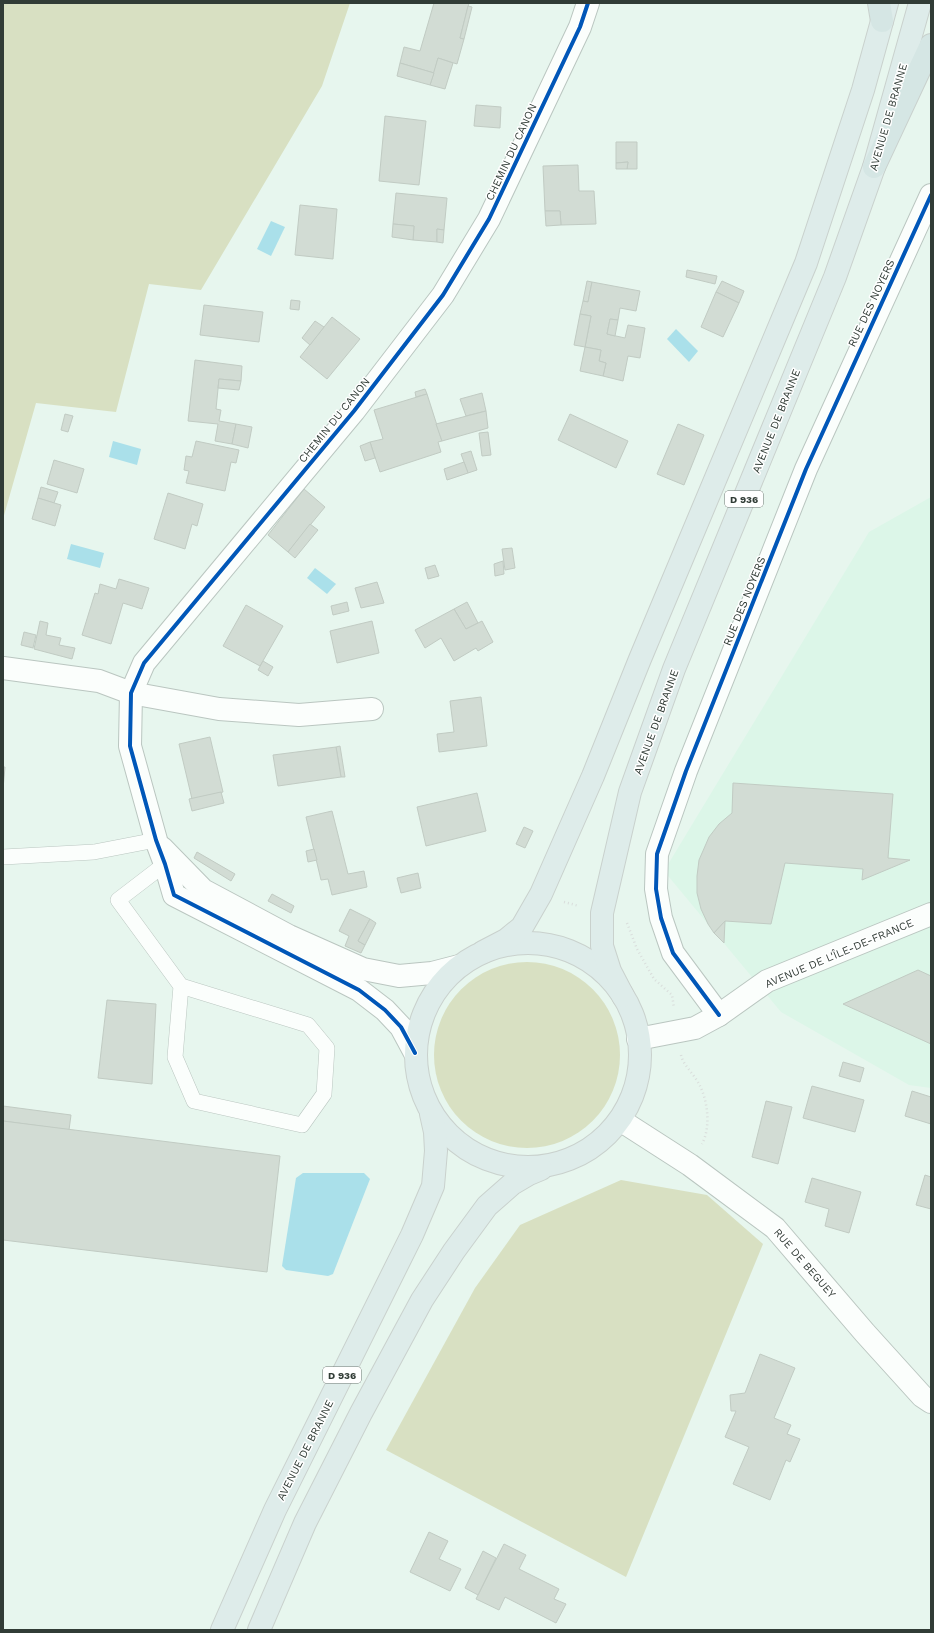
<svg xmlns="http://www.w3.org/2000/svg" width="934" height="1633" viewBox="0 0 934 1633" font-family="'Work Sans',sans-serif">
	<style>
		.built { fill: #dcf6e8 }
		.green { fill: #d8e0c2 }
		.water { fill: #aae0ea }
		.building { fill: #d2dcd4; stroke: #c1cbc3 }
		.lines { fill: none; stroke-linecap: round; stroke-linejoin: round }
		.service-casing { stroke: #bac6c0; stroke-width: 16 }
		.minor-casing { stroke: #bac6c0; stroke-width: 24 }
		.tertiary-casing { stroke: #bac6c0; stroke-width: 24 }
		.primary-casing { stroke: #c9d1cd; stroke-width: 24 }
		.trunk-casing { stroke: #c9d1cd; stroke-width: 24 }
		.path { stroke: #d9dddb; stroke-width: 2.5; stroke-dasharray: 1 3; stroke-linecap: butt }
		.service { stroke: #fbfefc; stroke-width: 15 }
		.minor { stroke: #fbfefc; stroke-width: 22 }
		.tertiary { stroke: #fbfefc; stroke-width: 22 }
		.primary { stroke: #deecea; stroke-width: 22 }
		.trunk { stroke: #d5e6e4; stroke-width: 22 }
		.cycleway-casing { stroke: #fff; stroke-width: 6 }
		.cycleway { stroke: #0057b8; stroke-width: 4 }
		.labels { text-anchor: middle; stroke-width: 3; stroke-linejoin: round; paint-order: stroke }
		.shield { fill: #fff; stroke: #6f7672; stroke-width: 1 }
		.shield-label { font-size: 10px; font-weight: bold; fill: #313c36 }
		.street-label { font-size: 11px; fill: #313c36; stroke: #fff }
	</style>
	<rect width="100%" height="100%" fill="#e7f6ee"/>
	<!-- built -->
	<path class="built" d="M931,497V1088L909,1085L781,1012L664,871L869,532Z"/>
	<!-- green -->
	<g class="green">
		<path d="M3,3H350L322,86L201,290L149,284L116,412L36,403L3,519Z"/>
		<circle cx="527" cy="1055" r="93"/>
		<path d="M621,1180L707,1195L763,1244L626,1577L386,1450L475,1288L520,1225Z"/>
	</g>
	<!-- water -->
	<g class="water">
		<path d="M271,221L285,227L271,256L257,249Z"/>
		<path d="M676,329L698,351L689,362L667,339Z"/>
		<path d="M113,441L141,449L137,465L109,457Z"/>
		<path d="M71,544L104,553L100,568L67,559Z"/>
		<path d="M315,568L336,584L327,594L307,578Z"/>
		<path d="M303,1173H364L370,1179L333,1274L328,1276L286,1270L282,1266L296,1178Z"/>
	</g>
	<!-- building -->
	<g class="building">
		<path d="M434,3H469L460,38L464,39L457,64L438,58L434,73L400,63L404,47L420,51Z"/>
		<path d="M468,6L472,7L464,39L460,38Z"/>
		<path d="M438,58L453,63L445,89L430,85Z"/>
		<path d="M400,63L434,73L430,85L397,76Z"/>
		<path d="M476,105L501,107L500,128L474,126Z"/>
		<path d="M385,116L426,121L419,185L379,181Z"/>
		<path d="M616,142H637V169H627L628,162L616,163Z"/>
		<path d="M628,162L627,169H616V163Z"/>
		<path d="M578,165L579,191H594L596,224L561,225L560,211H545L543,166Z"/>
		<path d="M396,193L447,198L444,230L437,229V242L413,240L414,226L393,224Z"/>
		<path d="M300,205L337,209L333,259L295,255Z"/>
		<path d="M545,211H560L561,225L546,226Z"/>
		<path d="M393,224L414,226L413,240L392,237Z"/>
		<path d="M437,229L444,230L443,243L437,242Z"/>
		<path d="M687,270L717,276L715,284L686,277Z"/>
		<path d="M587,281L592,282L588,302L583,301Z"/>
		<path d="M722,281L744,291L739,303L716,292Z"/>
		<path d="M592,282L640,291L636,311L620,308L618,320L610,319L607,334L625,338L628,325L645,328L640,358L628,356L623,381L603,376L606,363L599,361L601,350L585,347L591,316L580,314L583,301L588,302Z"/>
		<path d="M716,292L739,303L723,337L701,327Z"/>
		<path d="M291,300L300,301L299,310L290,309Z"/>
		<path d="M204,305L263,312L259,342L200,335Z"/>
		<path d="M580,314L591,316L585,347L574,345Z"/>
		<path d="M332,317L360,339L327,379L300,357Z"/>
		<path d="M610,319L618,320L615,336L607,334Z"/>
		<path d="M315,321L324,327L310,345L302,338Z"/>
		<path d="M585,347L601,350L599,361L606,363L603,376L580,371Z"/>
		<path d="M195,360L242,366L241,381L219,379L216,409L221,410L219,421L236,424L232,444L215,441L218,424L188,421Z"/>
		<path d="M219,379L241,381L239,390L218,388Z"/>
		<path d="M425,389L427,394L416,397L415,392Z"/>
		<path d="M482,393L486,411L466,416L460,399Z"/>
		<path d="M427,394L442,441L438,442L441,452L380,472L370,442L383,439L374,410Z"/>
		<path d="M486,411L488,428L442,441L436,424Z"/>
		<path d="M65,414L73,416L68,432L61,430Z"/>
		<path d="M570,414L628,441L616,468L558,440Z"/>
		<path d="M236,424L252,427L248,448L232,444Z"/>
		<path d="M678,424L704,435L684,485L657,474Z"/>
		<path d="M488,432L491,455L482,456L479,433Z"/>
		<path d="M196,441L239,450L236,463L231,462L225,491L186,483L189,471L184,470L186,456L192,457Z"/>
		<path d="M370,442L375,458L365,461L360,446Z"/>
		<path d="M471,451L477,470L468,473L461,454Z"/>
		<path d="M54,460L84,469L77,493L47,484Z"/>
		<path d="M464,462L468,473L447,480L444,469Z"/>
		<path d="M41,487L58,492L54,503L38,498Z"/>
		<path d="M304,489L325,507L288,552L268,535Z"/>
		<path d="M168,493L203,504L197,526L192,524L185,549L154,539Z"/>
		<path d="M38,498L61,505L55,526L32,519Z"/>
		<path d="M310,524L318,530L295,558L288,552Z"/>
		<path d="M512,548L515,568L505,570L502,549Z"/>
		<path d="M503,561L504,574L495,576L494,564Z"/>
		<path d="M435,565L439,576L428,579L425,568Z"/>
		<path d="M119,579L149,588L142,609L123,603L111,644L82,635L95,593L98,594L100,584L116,589Z"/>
		<path d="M377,582L384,603L361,608L355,588Z"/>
		<path d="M347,602L349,611L333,615L331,606Z"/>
		<path d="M467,602L478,623L466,629L454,609Z"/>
		<path d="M246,605L283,626L260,666L223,646Z"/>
		<path d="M454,609L466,629L482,621L493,642L478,651L476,648L454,661L441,638L425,648L415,630Z"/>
		<path d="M40,621L48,623L46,635L61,638L59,645L75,648L72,659L34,649Z"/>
		<path d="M372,621L379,653L337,663L330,631Z"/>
		<path d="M24,632L36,635L33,648L21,645Z"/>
		<path d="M263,661L273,667L268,676L258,670Z"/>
		<path d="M481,697L487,746L439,752L437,734L454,732L450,701Z"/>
		<path d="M210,737L223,792L192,799L179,744Z"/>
		<path d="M340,746L345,777H341L336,747Z"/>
		<path d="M336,747L341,777L278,786L273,755Z"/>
		<path d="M3,767H5L3,789Z"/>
		<path d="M733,783L893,794L888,858L910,860L862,880L863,869L785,863L771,924L725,921L714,933L708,924L701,909L697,893V876L699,860L709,837L719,824L732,813Z"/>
		<path d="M221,792L224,803L192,811L189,799Z"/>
		<path d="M477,793L486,831L426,846L417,807Z"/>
		<path d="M332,811L348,874L364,871L367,887L332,895L328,879L321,880L306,817Z"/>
		<path d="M524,827L533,831L525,848L516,844Z"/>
		<path d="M314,849L317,860L308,862L306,851Z"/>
		<path d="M197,852L235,874L231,881L194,858Z"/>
		<path d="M418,873L421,888L401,893L397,878Z"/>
		<path d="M272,894L294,906L291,913L268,901Z"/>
		<path d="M350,909L370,919L358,941L365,945L361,953L345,946L349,936L339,931Z"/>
		<path d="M370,919L376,923L365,945L358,941Z"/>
		<path d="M725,921L724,943L714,933Z"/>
		<path d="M918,970L931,976V1044L843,1004Z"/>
		<path d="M107,1000L156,1004L152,1084L98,1078Z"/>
		<path d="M843,1062L864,1068L860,1082L839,1076Z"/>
		<path d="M812,1086L864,1100L855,1132L803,1118Z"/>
		<path d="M912,1091L931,1097V1124L905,1116Z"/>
		<path d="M766,1101L792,1107L778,1164L752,1157Z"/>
		<path d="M3,1106L71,1115L69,1130L3,1121Z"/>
		<path d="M3,1121L280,1156L267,1272L3,1240Z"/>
		<path d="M925,1175L931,1177V1209L916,1205Z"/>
		<path d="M812,1178L861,1192L849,1233L825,1226L829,1209L805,1202Z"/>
		<path d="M760,1354L795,1368L774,1418L791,1425L787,1434L800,1439L790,1462L786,1460L770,1500L733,1484L749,1447L725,1437L736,1411H731L730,1395L745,1393Z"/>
		<path d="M429,1532L448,1541L439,1559L461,1569L450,1591L410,1572Z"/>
		<path d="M504,1544L526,1555L519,1569L559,1589L554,1599L566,1604L556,1623L505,1597L499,1610L476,1599Z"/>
		<path d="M483,1551L496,1558L478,1595L465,1588Z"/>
	</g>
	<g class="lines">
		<defs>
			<g id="service">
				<path d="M3,857L94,852L156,840"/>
				<path d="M165,864L118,900L181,986L175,1057L194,1101L302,1125L324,1094L327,1048L308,1025L181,986"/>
			</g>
			<g id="minor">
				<path d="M3,668L99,681L131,693L219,709L299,715L372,709"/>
				<path d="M162,848L203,890L289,936L363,969L399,976L432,973L459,966"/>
				<path d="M719,1015L673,953L661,918L656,889L657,854L686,771L806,469L931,195"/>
				<path d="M415,1053L401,1027L385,1010L359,990L174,895L165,864L156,840L130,746L131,693L144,663L354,411L443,295L489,219L580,27L588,3"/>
				<path d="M620,1120L690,1165L775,1228L865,1333L922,1396L931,1402"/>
			</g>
			<path id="tertiary" d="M638,1039L695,1028L719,1015L767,981L931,914"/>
			<g id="primary">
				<circle cx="528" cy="1055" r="112"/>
				<path d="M483,952L506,940L522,927L541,894L593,776L640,659L806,263L863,90L887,3"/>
				<path d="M623,996L610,971L602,946V913L630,792L674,669L835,277L874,167L920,3"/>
				<path d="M222,1630L275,1510L412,1235L433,1186L436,1151L435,1132L431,1114"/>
				<path d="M259,1630L305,1523L361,1413L422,1300L454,1251L487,1206L512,1184L529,1174L541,1169"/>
			</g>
			<g id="trunk">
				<path d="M879,3L882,21"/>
				<path d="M874,167L931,45"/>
			</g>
		</defs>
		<!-- service casing -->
		<use href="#service" class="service-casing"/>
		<!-- minor casing -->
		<use href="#minor" class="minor-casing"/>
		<!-- tertiary casing -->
		<use href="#tertiary" class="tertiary-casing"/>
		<!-- primary casing -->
		<use href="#primary" class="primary-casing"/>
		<!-- trunk casing -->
		<use href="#trunk" class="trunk-casing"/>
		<!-- path -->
		<g class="path">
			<path d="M564,902L579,906"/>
			<path d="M627,923L637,949L654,979L672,995L674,1008"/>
			<path d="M681,1055C683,1065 694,1074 699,1084C708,1101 711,1127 702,1144"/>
		</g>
		<!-- service -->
		<use href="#service" class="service"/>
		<!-- minor -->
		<use href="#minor" class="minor"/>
		<!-- tertiary -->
		<use href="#tertiary" class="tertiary"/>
		<!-- primary -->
		<use href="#primary" class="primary"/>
		<!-- trunk -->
		<use href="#trunk" class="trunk"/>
		<defs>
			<g id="cycleway">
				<path d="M719,1015L673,953L661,918L656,889L657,854L686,771L806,469L931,195"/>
				<path d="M415,1053L401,1027L385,1010L359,990L174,895L165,864L156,840L130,746L131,693L144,663L354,411L443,295L489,219L580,27L588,3"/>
			</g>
		</defs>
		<!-- cycleway casing -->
		<use href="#cycleway" class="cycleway-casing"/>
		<!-- cycleway -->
		<use href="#cycleway" class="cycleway"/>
	</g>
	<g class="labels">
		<!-- shield labels -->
		<g class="shield">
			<rect x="725" y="491" width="38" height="16" rx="3"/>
			<rect x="323" y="1367" width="38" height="16" rx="3"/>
		</g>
		<g class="shield-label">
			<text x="744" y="503">D 936</text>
			<text x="342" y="1379">D 936</text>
		</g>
		<!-- street labels -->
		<g class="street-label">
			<text transform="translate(888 117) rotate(-74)" y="4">AVENUE DE BRANNE</text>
			<text transform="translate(511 152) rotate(-65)" y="4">CHEMIN DU CANON</text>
			<text transform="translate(871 303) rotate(-65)" y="4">RUE DES NOYERS</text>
			<text transform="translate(334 420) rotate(-51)" y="4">CHEMIN DU CANON</text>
			<text transform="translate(776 421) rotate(-68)" y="4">AVENUE DE BRANNE</text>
			<text transform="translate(744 601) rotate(-68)" y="4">RUE DES NOYERS</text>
			<text transform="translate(656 722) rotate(-70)" y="4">AVENUE DE BRANNE</text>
			<text transform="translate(839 953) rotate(-23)" y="4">AVENUE DE L'ÎLE-DE-FRANCE</text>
			<text transform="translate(805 1263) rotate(49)" y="4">RUE DE BEGUEY</text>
			<text transform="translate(305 1450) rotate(-63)" y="4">AVENUE DE BRANNE</text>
		</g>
	</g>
	<!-- border -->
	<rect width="934" height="1633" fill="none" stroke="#313c36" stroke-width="8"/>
</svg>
